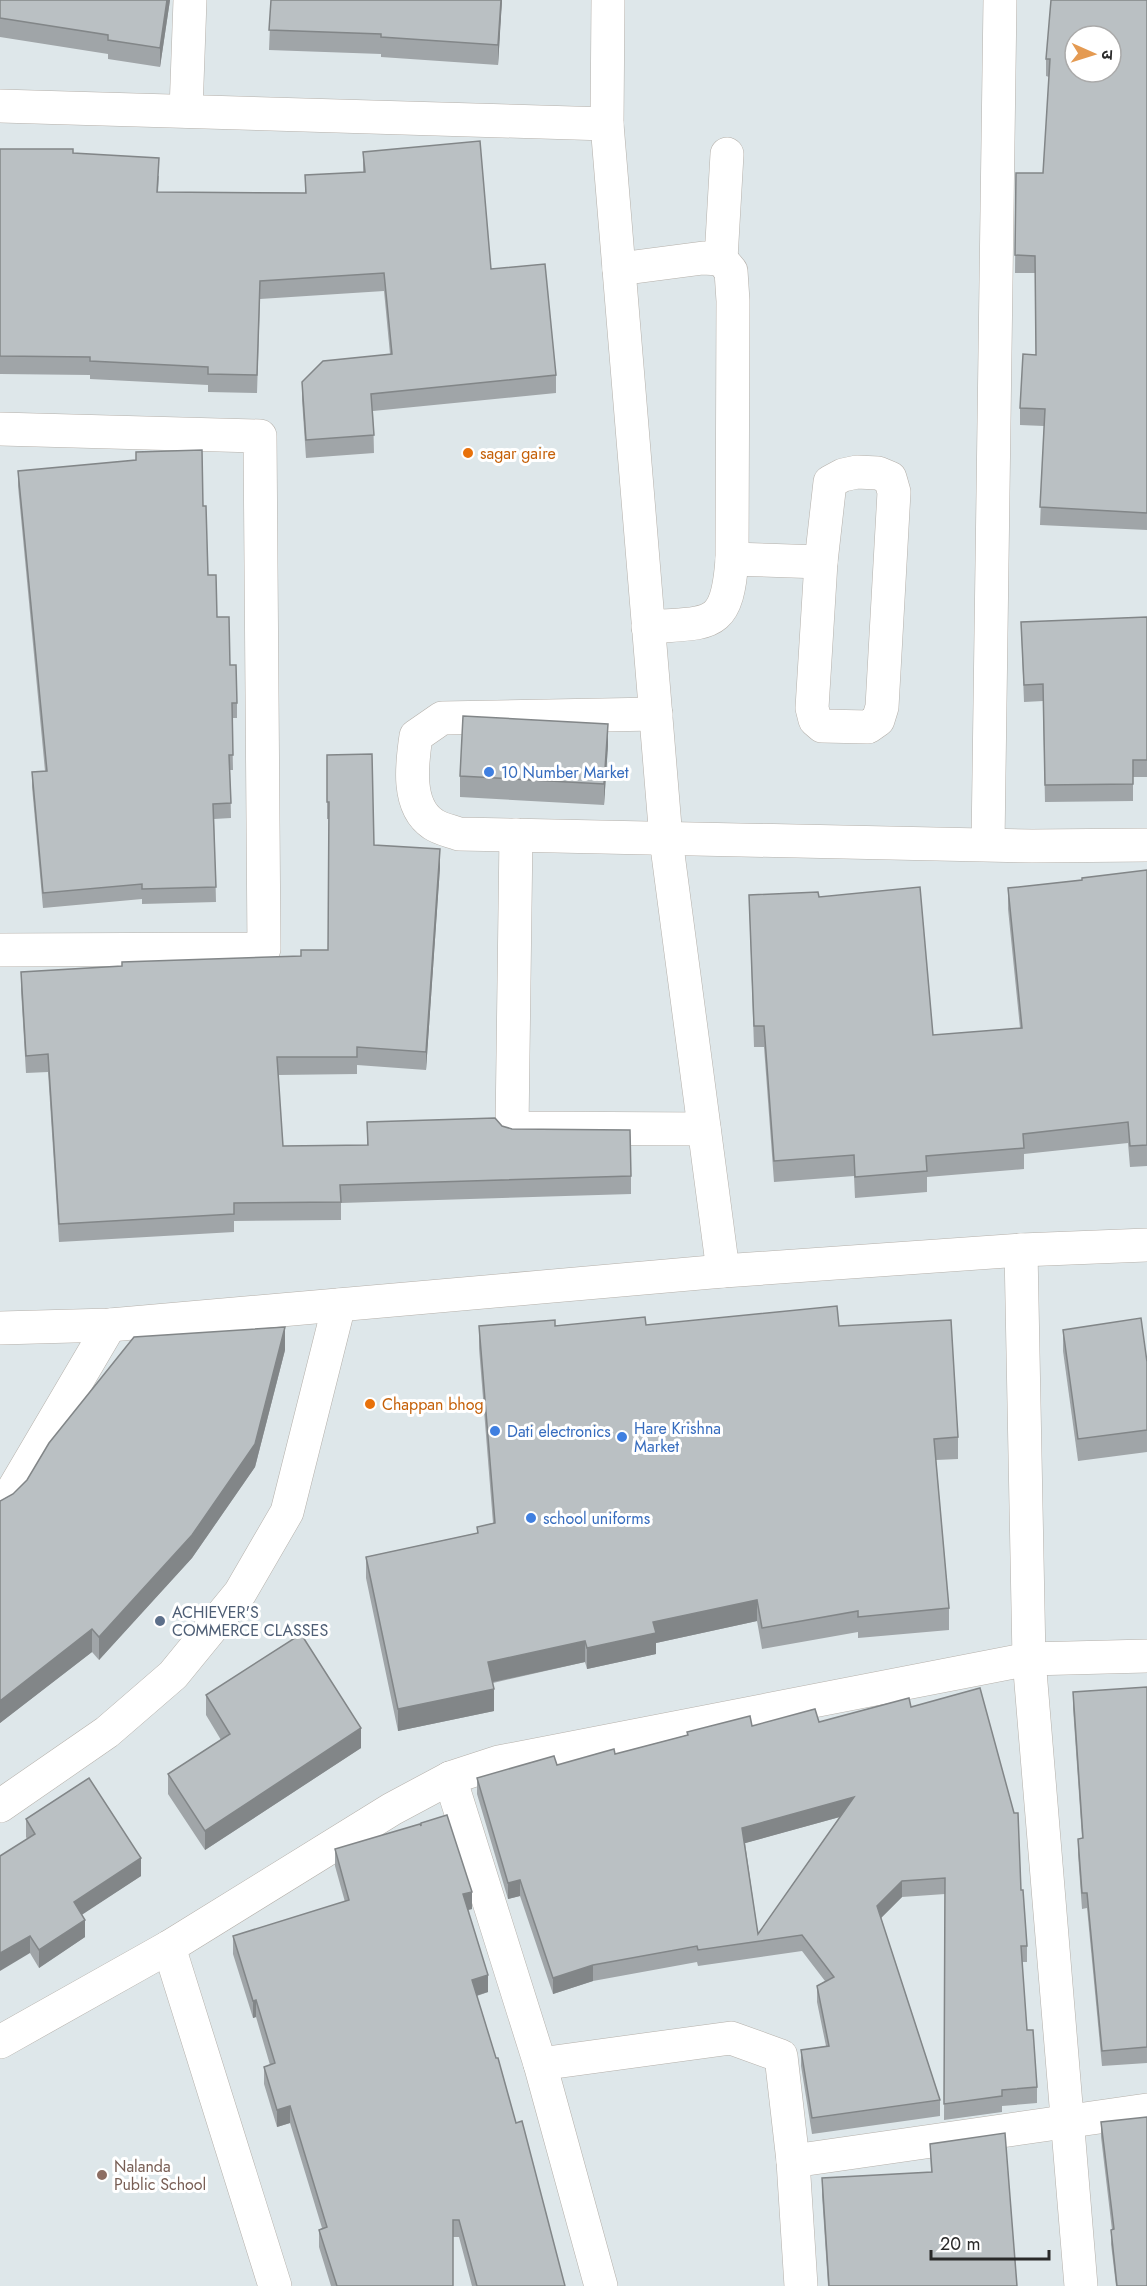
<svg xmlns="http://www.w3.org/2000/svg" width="1147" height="2286" viewBox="0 0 1147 2286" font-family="Jost,'Noto Sans Devanagari',sans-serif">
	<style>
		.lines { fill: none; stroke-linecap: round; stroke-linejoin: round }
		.minor-casing { stroke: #b5b0aa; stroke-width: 34 }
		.minor { stroke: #fff; stroke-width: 33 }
		.wall { fill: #a0a5a8; fill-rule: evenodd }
		.shaded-wall { fill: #828688 }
		.building { fill: #bac0c3; stroke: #828688; stroke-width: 1.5; fill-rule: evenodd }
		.food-dot { fill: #e8710a; stroke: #fff; stroke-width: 2 }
		.shop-dot { fill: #3f7fe0; stroke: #fff; stroke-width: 2 }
		.service-dot { fill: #5c6f8a; stroke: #fff; stroke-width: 2 }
		.education-dot { fill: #8d6e63; stroke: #fff; stroke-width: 2 }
		.labels { text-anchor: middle; stroke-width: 6; stroke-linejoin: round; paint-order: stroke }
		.food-label { font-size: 16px; fill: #c56008; stroke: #fff; text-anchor: start }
		.shop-label { font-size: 16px; fill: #366cbe; stroke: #fff; text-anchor: start }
		.service-label { font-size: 16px; fill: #4e5e75; stroke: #fff; text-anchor: start }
		.education-label { font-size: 16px; fill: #785e54; stroke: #fff; text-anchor: start }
	</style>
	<rect width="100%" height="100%" fill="#dee7ea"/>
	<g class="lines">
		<defs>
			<g id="minor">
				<path d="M608,0L607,124L666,839L723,1271"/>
				<path d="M0,106L607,124"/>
				<path d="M186,111L190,0"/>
				<path d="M721,259L727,154"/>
				<path d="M619,269L703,258L721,259L731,271L733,301L732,559C727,630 711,622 648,627"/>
				<path d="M0,429L260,436L264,949L0,950"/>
				<path d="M857,472L878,473L890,478L894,492L882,707L878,720L868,727L822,726L815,720L812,708L821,562L830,482L843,475Z"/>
				<path d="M732,559L821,562"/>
				<path d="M656,714L442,718L416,736C412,763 406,806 433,824C440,829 451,831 459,834L1032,846L1147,845"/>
				<path d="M516,835L512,1128L704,1129"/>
				<path d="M988,844L1000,0"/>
				<path d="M1021,1250L1029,1659L1081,2286"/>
				<path d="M0,1328L110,1325L723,1271L1021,1250L1147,1245"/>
				<path d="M0,1504L13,1490L110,1325"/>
				<path d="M450,1778L540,2064L601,2286"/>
				<path d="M0,1806L107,1732L173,1675L240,1593L287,1512L339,1305"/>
				<path d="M169,1947L275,2286"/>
				<path d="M0,2042L169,1947L392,1809L450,1778L499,1762L1029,1659L1147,1656"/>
				<path d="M540,2064L731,2038L781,2056L793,2161L801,2286"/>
				<path d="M793,2161L1147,2110"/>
			</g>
		</defs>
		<!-- minor casing -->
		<use href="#minor" class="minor-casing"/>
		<!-- minor -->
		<use href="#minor" class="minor"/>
	</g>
	<!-- wall -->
	<g class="wall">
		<path d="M0,0H170L160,67L108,59V54L0,37Z"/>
		<path d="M271,0H502L498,65L381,57V54L269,50Z"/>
		<path d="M1147,0V530L1040,525L1044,426L1020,425V408L1036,355L1035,273H1015L1016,173H1043L1049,77L1046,76V59Z"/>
		<path d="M0,149L73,153L159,176L158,192L305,193V175L363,172V152L491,269L556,375V393L373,411L374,453L306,458L302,400V382L390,354L384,291L260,299L257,393L208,392V385L90,379V375L0,374Z"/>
		<path d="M18,471L203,506L208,575L217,617L230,665L237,703V718H232L233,770H230L231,818L214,819L216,902L142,904V899L43,908L32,787V772L45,771L18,486Z"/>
		<path d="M1147,617V777H1133V801L1045,802L1043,701L1024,702L1021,622Z"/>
		<path d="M608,745L604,805L460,797V776Z"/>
		<path d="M327,755L374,845L440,867L426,1070L357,1065V1074L278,1075L283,1146L367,1145V1122L502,1126L631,1176V1194L341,1203V1220L234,1221V1232L59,1242L48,1072L26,1073L21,990V972L301,956L328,950L329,819H327Z"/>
		<path d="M1147,870V1166L1130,1167L1128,1143L1024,1154V1169L927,1177V1192L855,1198L854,1176L774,1182L764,1047H754L749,895L819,897L933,1035L1020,1028L1008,909V888L1082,880Z"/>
		<path d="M646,1325L839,1326L958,1437V1459L936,1460L949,1608V1630L858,1638V1632L762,1649L757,1621L656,1643V1654L587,1669L585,1662L493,1683L494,1711L398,1731L366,1578V1557L477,1533V1527L493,1523L479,1348V1326Z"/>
		<path d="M1063,1330L1147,1362V1452L1078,1461L1063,1351Z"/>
		<path d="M285,1350L255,1467L192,1558L99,1660L92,1652L0,1723V1501Z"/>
		<path d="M1147,1687V2063L1102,2066L1087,1908L1082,1909L1078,1854V1839L1082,1838L1073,1708V1692Z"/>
		<path d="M206,1695L361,1748L205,1850L168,1794V1774L221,1740L206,1715Z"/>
		<path d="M911,1707L1021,1890L1027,1946V1962H1022L1027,2030L1037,2087V2103L1002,2106V2112L944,2120L945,1894L902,1897L881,1918L940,2100V2116L812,2134L801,2066V2050L826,2046L817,2002V1986L825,1981L802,1951L698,1966L697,1962L593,1981L553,1994L520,1896L508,1899L477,1794V1778L557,1765L615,1754L687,1735V1732L752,1726L819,1722ZM840,1817L758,1934L745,1843Z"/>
		<path d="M26,1819L141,1876L82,1914L85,1937L39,1968L30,1953L27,1839L26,1837Z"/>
		<path d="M335,1849L472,1909L468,1910L488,1992L477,1996L565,2286H472L459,2237H453V2286H331L319,2247V2230L322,2228L290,2123L277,2127L264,2084V2067L270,2065L256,2017L253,2018L233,1954V1936L345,1902L335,1866Z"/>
		<path d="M1101,2122L1147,2286H1116L1111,2244L1112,2230L1101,2137Z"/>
		<path d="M930,2144L1017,2286H828L822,2195V2178L931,2172Z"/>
	</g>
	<!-- shaded-wall -->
	<g class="shaded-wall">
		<path d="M167,0H170L160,67V48Z"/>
		<path d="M501,0H502L498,65V45Z"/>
		<path d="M608,724V745L604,805V784Z"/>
		<path d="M440,849V867L426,1070V1052Z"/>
		<path d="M285,1327V1350L255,1467L192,1558L99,1660V1637Z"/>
		<path d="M757,1600V1621L656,1643V1654L587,1669V1648L653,1622Z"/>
		<path d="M92,1629V1652L0,1723V1701Z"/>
		<path d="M585,1641V1662L488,1683V1662Z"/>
		<path d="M494,1689V1711L398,1731V1709Z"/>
		<path d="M361,1728V1748L205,1850V1831Z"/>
		<path d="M854,1797V1813L742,1844V1828Z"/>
		<path d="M141,1858V1876L74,1920V1902Z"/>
		<path d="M520,1880V1896L508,1899V1883Z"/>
		<path d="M902,1881V1897L877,1922V1906Z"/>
		<path d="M472,1892V1909L463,1911V1894Z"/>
		<path d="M85,1920V1937L39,1968V1950Z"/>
		<path d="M30,1936V1953L0,1971V1953Z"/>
		<path d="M593,1965V1981L553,1994V1978Z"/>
		<path d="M488,1975V1992L472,1997V1980Z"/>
		<path d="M256,2000V2017L253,2018V2001Z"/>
		<path d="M290,2106V2123L277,2127V2110Z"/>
	</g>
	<!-- building -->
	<g class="building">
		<path d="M0,0H167L160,48L108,40V35L0,18Z"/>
		<path d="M271,0H501L498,45L381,37V34L269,30Z"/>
		<path d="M1051,0H1147V513L1040,507L1045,409L1020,408L1023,354L1036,355L1035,256L1015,255L1016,173H1043L1050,59H1046ZM1075,36H1111V72H1075Z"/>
		<path d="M480,141L491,269L545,264L556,375L371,394L374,435L306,440L302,382L323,361L392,354L384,273L260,281L257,375L208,374V367L90,361V357L0,356V149H73V153L159,158L157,192L306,193L305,175L365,172L363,152Z"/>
		<path d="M202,450L203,506H206L208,575H216L217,617H229L230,665H236L237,703H232L233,755H229L231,803L213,804L216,887L142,889V884L43,893L32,772L47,771L18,471L136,460V452Z"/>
		<path d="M1147,617V760H1133V784L1045,785L1043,684L1024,685L1021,622Z"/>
		<path d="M463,716L608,724L604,784L460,776Z"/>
		<path d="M372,754L374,845L440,849L426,1052L357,1047V1057H277L283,1146L368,1145L367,1122L495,1118L502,1126L512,1129L630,1130L631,1176L340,1185L341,1202L234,1203V1214L59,1224L48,1054L26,1056L21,972L122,966V962L301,956V950H328L329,802H327V755Z"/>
		<path d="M1147,870V1145L1130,1146L1128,1122L1023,1134L1024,1148L926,1156L927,1171L855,1177L854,1155L774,1161L764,1026H754L749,895L818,892L819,897L920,887L933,1035L1022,1028L1008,888L1082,880V878Z"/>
		<path d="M837,1306L839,1326L951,1320L958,1437L934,1439L949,1608L858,1617V1611L762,1628L757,1600L653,1622L656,1633L587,1648L585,1641L488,1662L494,1689L398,1709L366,1557L478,1533L477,1527L495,1523L479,1326L555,1320V1326L645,1317L646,1325Z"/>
		<path d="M1141,1318L1147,1362V1430L1078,1439L1063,1330Z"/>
		<path d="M285,1327L255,1444L192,1535L99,1637L92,1629L0,1701V1501L13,1494L27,1480L49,1443L134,1337Z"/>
		<path d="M301,1634L361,1728L205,1831L168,1774L230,1734L206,1695Z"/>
		<path d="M1147,1687V2047L1102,2051L1087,1893H1082L1078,1839L1083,1838L1073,1692Z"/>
		<path d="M980,1688L1014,1813H1018L1021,1890H1023L1027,1946H1021L1027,2030H1033L1037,2087L1002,2090V2096L944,2104L945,1878L902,1881L877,1906L940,2100L812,2118L801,2050L829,2046L817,1986L834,1977L802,1935L698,1950L697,1946L593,1965L553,1978L520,1880L508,1883L477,1778L554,1756L557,1765L614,1749L615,1754L688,1735L687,1732L750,1716L752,1726L815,1709L819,1722L909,1698L911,1707ZM854,1797L758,1934L742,1828Z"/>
		<path d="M89,1778L141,1858L74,1902L85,1920L39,1950L30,1936L0,1953V1856L35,1834L26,1819Z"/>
		<path d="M447,1815L472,1892L463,1894L488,1975L472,1980L496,2058H498L516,2123L522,2121L565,2286H477L459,2220H453V2286H337L319,2230L327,2227L290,2106L277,2110L264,2067L275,2063L256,2000L253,2001L233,1936L349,1900L335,1849L420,1824L421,1826V1823Z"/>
		<path d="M1147,2117V2286H1117L1111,2230L1114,2229L1101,2122Z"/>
		<path d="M1005,2133L1017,2286H829L822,2178L932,2172L930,2144Z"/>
	</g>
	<!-- markers -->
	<g class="food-dot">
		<circle cx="468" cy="453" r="6"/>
		<circle cx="370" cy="1404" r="6"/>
	</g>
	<g class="shop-dot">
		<circle cx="489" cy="772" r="6"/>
		<circle cx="495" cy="1431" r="6"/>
		<circle cx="622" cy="1437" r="6"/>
		<circle cx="531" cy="1518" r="6"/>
	</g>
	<circle class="service-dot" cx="160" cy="1621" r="6"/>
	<circle class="education-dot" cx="102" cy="2175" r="6"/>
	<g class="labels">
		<!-- food labels -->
		<g class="food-label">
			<text x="480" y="459">sagar gaire</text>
			<text x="382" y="1410">Chappan bhog</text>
		</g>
		<!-- shop labels -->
		<g class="shop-label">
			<text x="501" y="778">10 Number Market</text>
			<text x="634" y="1434">Hare Krishna<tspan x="634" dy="18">Market</tspan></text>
			<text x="507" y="1437">Dati electronics</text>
			<text x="543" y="1524">school uniforms</text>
		</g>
		<!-- service labels -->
		<g class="service-label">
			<text x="172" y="1618">ACHIEVER'S<tspan x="172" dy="18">COMMERCE CLASSES</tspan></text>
		</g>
		<!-- education labels -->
		<g class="education-label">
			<text x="114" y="2172">Nalanda<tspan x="114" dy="18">Public School</tspan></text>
		</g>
	</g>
	<!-- north arrow -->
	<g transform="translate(1093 54) rotate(93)"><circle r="28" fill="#ffffff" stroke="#aaaaaa" stroke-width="1.5"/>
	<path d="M0-4.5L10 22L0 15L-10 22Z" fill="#e49a52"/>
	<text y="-9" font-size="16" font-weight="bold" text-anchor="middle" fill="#2a2a2a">उ</text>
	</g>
	<!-- scale -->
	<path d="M931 2250v9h118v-9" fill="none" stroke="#2a2a2a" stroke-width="3"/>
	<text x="940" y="2250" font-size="18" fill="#2a2a2a" stroke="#ffffff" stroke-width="4.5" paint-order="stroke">20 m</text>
</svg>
